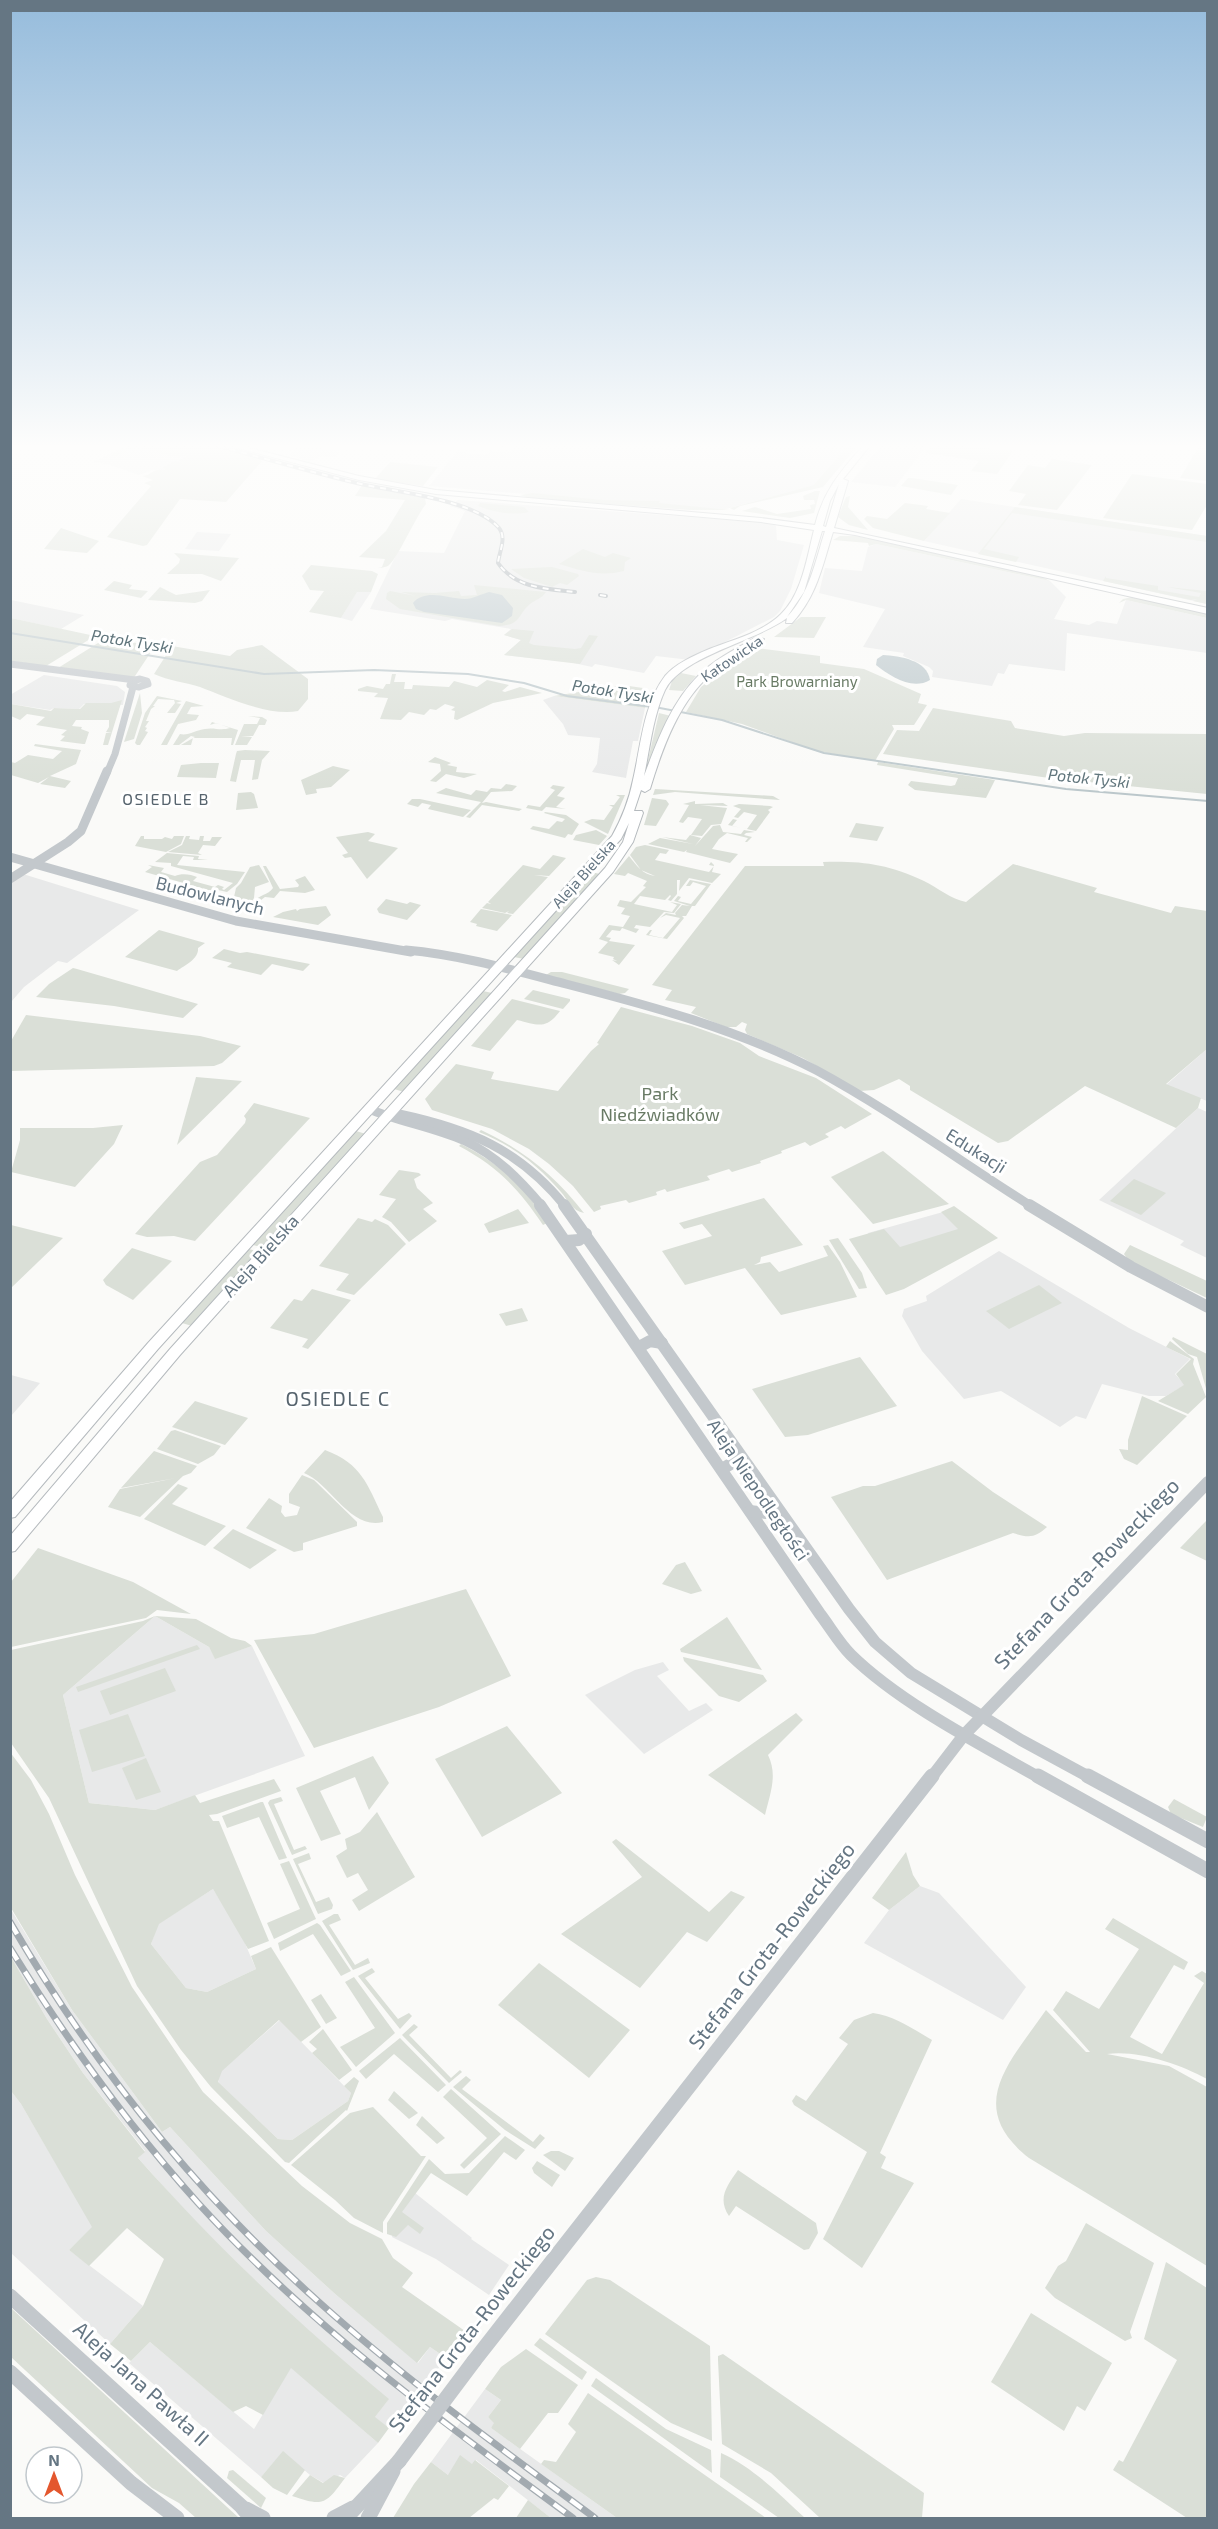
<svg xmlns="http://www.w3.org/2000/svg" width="1218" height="2529" viewBox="0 0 1218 2529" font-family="'Exo 2',sans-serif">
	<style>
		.built { fill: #e8e9e9 }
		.green { fill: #dadfd7 }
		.water { fill: #bbc7cb }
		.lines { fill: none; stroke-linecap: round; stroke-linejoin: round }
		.stream { stroke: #bbc7cb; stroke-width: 2 }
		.major-casing { stroke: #b5babe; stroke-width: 2 }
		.minor-far3 { stroke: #c3c8cc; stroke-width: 7 }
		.minor-far2 { stroke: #c3c8cc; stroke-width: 9 }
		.minor-far1 { stroke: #c3c8cc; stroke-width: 12 }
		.minor { stroke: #c3c8cc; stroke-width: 15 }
		.major { fill: #fff; fill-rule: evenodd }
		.rail-far1-casing { stroke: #a2aab0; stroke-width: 4 }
		.rail-casing { stroke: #a2aab0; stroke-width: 7 }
		.rail-far1 { stroke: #fff; stroke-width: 2; stroke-dasharray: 6; stroke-linecap: butt }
		.rail { stroke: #fff; stroke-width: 4.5; stroke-dasharray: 14; stroke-linecap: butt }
		.minor-bridge { stroke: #c3c8cc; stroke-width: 15 }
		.labels { text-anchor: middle; stroke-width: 6; stroke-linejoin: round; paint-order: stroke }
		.far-street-label { font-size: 15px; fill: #657683; stroke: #fff }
		.far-park-label { font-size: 15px; fill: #687a64; stroke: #fff }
		.far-water-label { font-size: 16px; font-style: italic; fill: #60757c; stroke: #fff }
		.far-neighbourhood-label { font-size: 16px; letter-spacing: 1.5px; fill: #57646e; stroke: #fff }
		.street-label { font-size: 18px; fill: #657683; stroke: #fff }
		.park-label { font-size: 18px; fill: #687a64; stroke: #fff }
		.neighbourhood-label { font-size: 20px; letter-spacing: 1.5px; fill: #57646e; stroke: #fff }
		.near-street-label { font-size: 21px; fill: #657683; stroke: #fff }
	</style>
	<rect width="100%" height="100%" fill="#fafaf8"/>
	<!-- built -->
	<g class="built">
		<path d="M131,443H194L262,461L254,470L169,465L164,470H153L139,475L107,464L93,462Z"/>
		<path d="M468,443H849L815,485L722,510L429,486L457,452L487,455L491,451L507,453L513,448Z"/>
		<path d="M883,443H922L927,445L895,487L851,482Z"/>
		<path d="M296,446L318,448L341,450L335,457L323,456L309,462L289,455Z"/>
		<path d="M961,499L1207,536V604L924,541Z"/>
		<path d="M458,500L771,523L776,526L777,540L804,545L791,589L780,611L774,617L690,660L656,656L644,673L595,664L592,667L569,662L504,655L521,640L504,635L511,629L452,619L445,621L370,609L398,551L444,553L465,511L450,506Z"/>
		<path d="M197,532L231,534L219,551L185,549Z"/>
		<path d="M876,544L1050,581L1066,597L1054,619L1089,625L1097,621L1117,624L1126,600L1207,618V653L1067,633L1065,671L1009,664L1004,674L998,673L992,686L932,677L933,671L929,667L903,656L904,653L863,647L885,609L819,593L825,568L862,571L868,547Z"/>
		<path d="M357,591L371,592L352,621L341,618Z"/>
		<path d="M11,600L84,615L61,629L11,618Z"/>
		<path d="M44,675L117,686L125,692L123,705L84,704L79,709L54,708L50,710L11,704L10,695Z"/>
		<path d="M554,696L645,708L638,741H633L626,778L592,772L597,764L600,738L568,735L563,724L543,700Z"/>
		<path d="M23,874L139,910L67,963L58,961L24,987L11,1002L10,883Z"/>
		<path d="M1207,1049V1101L1166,1085Z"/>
		<path d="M1198,1108L1207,1112V1258L1180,1245L1184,1241L1099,1200Z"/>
		<path d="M943,1212L987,1240L863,1252L868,1233Z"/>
		<path d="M999,1251L1129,1328L1190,1359L1175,1374L1185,1385L1166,1396H1149L1102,1384L1086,1419L1076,1416L1060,1427L1001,1391L964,1399L922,1351L902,1316L904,1309L927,1301L926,1296Z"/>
		<path d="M11,1375L40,1383L11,1416L10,1375Z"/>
		<path d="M155,1616L209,1647L215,1658L252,1646L305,1756L155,1810L89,1803L63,1695Z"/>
		<path d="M663,1662L669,1670L657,1676L689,1711L706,1703L713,1710L644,1754L585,1695L635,1670Z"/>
		<path d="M920,1886L939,1893L1026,1987L1003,2020L864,1943L889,1910Z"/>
		<path d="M213,1889L241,1934L256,1969L207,1992L186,1988L151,1944L158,1924Z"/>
		<path d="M10,1908L72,2010L162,2132L170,2127L266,2231L334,2293L418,2363L430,2347L446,2358L392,2430L374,2418L388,2400L318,2341L257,2284L198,2225L138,2158L145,2151L83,2073L47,2019L11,1957Z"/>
		<path d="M280,2020L351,2093L348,2101L292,2140L278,2139L218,2083L221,2071Z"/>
		<path d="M11,2091L21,2104L93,2227L69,2250L143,2306L110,2344L11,2253Z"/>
		<path d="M415,2193L472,2238L471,2239L509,2265L489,2295L436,2259L392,2237L395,2218Z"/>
		<path d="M150,2342L254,2429L291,2367L378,2443L345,2478L340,2475L324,2483L310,2475L283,2452L261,2477L129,2363Z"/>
		<path d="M485,2389L501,2400L488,2417L495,2423L491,2428L617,2518H551L476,2460L473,2464L448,2475L431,2462Z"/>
	</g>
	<!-- green -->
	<g class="green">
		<path d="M136,443H203L261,458L260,460L262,461L226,502L180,499L147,545L143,546L107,537L151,486L144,483L153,480L142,476C153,475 152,468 164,470L165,469L162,468L175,461L188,464L178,461L188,455C172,461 157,449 138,448C128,447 122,458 111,455Z"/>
		<path d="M849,443H860L823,487L740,506L734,510L730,508L814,485Z"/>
		<path d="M933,443L1013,451L997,474L971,471L979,461L926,453Z"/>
		<path d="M1201,443H1207V481L1180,478Z"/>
		<path d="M1052,459L1092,465L1057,510L1018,505L1026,494L1009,491L1028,465L1045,468Z"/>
		<path d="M390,462L438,467L423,486L375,479Z"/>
		<path d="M1132,474L1207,484V505L1192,530L1103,518Z"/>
		<path d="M908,478H912L958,485L951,495L901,486Z"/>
		<path d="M362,485L425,498L426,504C416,516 397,560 388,566C386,567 380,568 378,568L382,567L385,559L359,557L386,531L405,500L355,496Z"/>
		<path d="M815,491H820L814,513L790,518L742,511L755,507L777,514L811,509L810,505L815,504L814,500H804L803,496Z"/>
		<path d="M533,493L603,500L660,501L659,503L730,510H689L529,498L520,495Z"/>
		<path d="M850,496L848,507L868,530L849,525L838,517L846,497Z"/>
		<path d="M480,503L524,507L529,512C512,516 493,512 478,506Z"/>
		<path d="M905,503L928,506L926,509L950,513L924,541L873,528L864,519L867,516L887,519Z"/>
		<path d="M1015,507L1207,536V542L1012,513L984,549L1019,557L1016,562L978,554Z"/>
		<path d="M61,528L99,541L87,553L44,549Z"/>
		<path d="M840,536H856L1040,576L1050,581L876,544L869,546L868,543L833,540Z"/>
		<path d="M583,549L605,557L613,553L631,558L625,562L624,571C600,577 582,571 559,564Z"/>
		<path d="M174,553L239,558L221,581L202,574H167L179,563L180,559Z"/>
		<path d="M311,565L372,571L378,574L371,592H357L341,618L309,612L324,591L310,590L302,576Z"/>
		<path d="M552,567L578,574L579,576L567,585L560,583L552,587L524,578L511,569Z"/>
		<path d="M1106,576V578L1158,586V590L1199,597L1201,593L1167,587L1207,591V604L1193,601L1197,599L1191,600L1103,581Z"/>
		<path d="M114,581L132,585L129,589L148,591L141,598L104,590Z"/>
		<path d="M474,585L546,592C541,599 537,599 530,604C517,615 522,625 499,626L400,609L386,599L387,593L390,591L416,596L401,592L435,593L459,591L461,596L477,595Z"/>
		<path d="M160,587L176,595L210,590L202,601L195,603L148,600Z"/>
		<path d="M1132,597L1207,613V618L1126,600L1119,603L1123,599Z"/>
		<path d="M801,617H826L814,638L774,637Z"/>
		<path d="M11,618L95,636L46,666L11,661Z"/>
		<path d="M512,629L534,631L529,643L534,645L575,649L581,648L589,635L598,636L580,664L504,655L521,640L504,635Z"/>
		<path d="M106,638L155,646L133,679L58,668Z"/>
		<path d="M262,645L308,679V699L298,711C269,717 224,696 200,687C184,682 169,681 154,674L172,646L230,656L237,650Z"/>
		<path d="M755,648L820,656V663L864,669L921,694L918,703L927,705L914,725H892L894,729L875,761L816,751L742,724L686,712L701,687L745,652Z"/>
		<path d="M681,673L696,676L683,691L669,690L672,681Z"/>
		<path d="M392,674H396L394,682H405L404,689H412L413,685L449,687L454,681L477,687L487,680L509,685L502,691L505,692L520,687L542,693L493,703L457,720L454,719L455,711L451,710L455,707L445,704L436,710L430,709L424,715L409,712L401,720L380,719L388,698L374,697L378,693L358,691V689L367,686L383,689L386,684H390Z"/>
		<path d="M622,685L643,688L651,694V701H648L645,708L554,696Z"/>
		<path d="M140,693L142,713L134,739L124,742Z"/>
		<path d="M157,696L182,701L176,703L181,704L175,713H167L175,703L174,700L158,699L153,706H155L151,709L146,721H149L145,727L147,728L145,731L148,732L140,745H137L135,743L145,713Z"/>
		<path d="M122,700L108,745H103L106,733L112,732H106L109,727V720H76L72,726L82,727L81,729L89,732L85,744H83L60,741L65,736L61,735L67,730L36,725L45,717L27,714L20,720L11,716V704L51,711L54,708L80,709L86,703H111Z"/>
		<path d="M186,701L204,706L191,707L187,714L199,715L196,720L178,724L167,745H161Z"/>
		<path d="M933,708L1011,721L1015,728L1064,736L1085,733L1207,734V794L1049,778L883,754L897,730L919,731Z"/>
		<path d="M659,713L671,716L646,769L640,794Z"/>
		<path d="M248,716L262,717L267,720L265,725H259L253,736H241L252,737L247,745H235L244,724H257L260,718Z"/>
		<path d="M212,722L238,730L233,745H231L232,738H193L191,745H181L195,737L191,736L179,745H173L180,734C188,736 196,730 205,729C214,727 220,731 230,728L216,723L210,725Z"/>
		<path d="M35,744L81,750L76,764L50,776L71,781L65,788L40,784L49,777L38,783L11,775V762L15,763L28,755L53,759L62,751L34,746Z"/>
		<path d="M245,750L270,751L262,760L258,779L252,780L255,760H241L236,782L230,781L236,754L237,751Z"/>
		<path d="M435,757L451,763L447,765L457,767L456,772L477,774L464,778L446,774L436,782L430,781L441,771L440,764L428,762Z"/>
		<path d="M878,762L995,780L986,798L915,790L908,785L911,781L951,786L955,785L958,778L877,765Z"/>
		<path d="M201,763H219L216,778L177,777L181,765Z"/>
		<path d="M333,766L350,770L331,787L316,789L317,793L306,795L301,780Z"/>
		<path d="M506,784L517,786L512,791L491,792L482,803L486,802L522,809L519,811L482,805L470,818L466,817L481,802L436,793L446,788L471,795L476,790L487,792L491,788L501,789Z"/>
		<path d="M553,785L565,787L557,796L565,798L556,807L566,809L546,807L542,811L526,808L528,805L540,807L555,790L550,788Z"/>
		<path d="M655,789L773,796L780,800L675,792L653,795Z"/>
		<path d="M251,792L254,794L258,808L236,810L238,793Z"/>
		<path d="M616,795H625L608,834L584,822L592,819L604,820L613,807L609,805H614L620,797Z"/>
		<path d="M652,798L666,800L669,804L656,826L644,825Z"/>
		<path d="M412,799H420L471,810L463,817L428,809L431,805L422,803L418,807L407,804Z"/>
		<path d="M695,801V804L723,803L728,806L700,805L727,808L721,824L711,825L702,836L691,835L702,819L688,817L683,823L679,822L689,805L683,804Z"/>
		<path d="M739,804L770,806L773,807L768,810L770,812L756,831L728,825L733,819L737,820L732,826L747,829L757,815L744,812L738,818L734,817L741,809L733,806Z"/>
		<path d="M545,812L566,815L579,824L572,835L568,834L565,838L530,829L533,826L549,829L557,821L562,822L565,819L544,813Z"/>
		<path d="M856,823L884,827L877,841L849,837Z"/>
		<path d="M720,825L723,832L741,834L744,830L755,832L746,833L744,835L752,837L747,842H745L748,838L727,833L719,839L712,849L738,854L730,863L686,852L687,850L684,852L648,844L660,838L693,844L662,837L686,840L690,835L701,838L695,846L713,826Z"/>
		<path d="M596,830L607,836L599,845L573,840L576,835Z"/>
		<path d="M368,832L375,834L368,841L398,848L367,879L351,857L345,858L342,855L348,853L336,837Z"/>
		<path d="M141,836H144V839H162L165,837L172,839L174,836H184L181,844L166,852L135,846Z"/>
		<path d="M186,836H190L189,839L199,840L200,836H204L203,841H210L212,837H222L215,846L203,845L198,853L202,855L168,852L182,845Z"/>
		<path d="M645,845L669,850L666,854L660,853L655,860L709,872L714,866L709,865L711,862L714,865L712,872L721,874L712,883L689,878L679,891L680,880H677V894L671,901L668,900L671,896L670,895L665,900L640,896L634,904L672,912L677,905L670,902L681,904L674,913L664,912L650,927L636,925L634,928L639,929L636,933L622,928L620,931L612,930L606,937L611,938L609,941L635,945L619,965L612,960L617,961L613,959L614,957L598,953L608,942L599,939L609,925L623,927L630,916L621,914L625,908L617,906L620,900L631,902L646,887L643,886L647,881L628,873L625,876L614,874L629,856C637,866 642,874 655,876L641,870L630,855L636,847Z"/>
		<path d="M167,853L199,856L198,859L208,860H193L194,857L183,856L177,865L245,872L237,884L227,892L218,890L215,892L145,872L152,867L148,865L164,868L161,872L175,876C181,873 191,874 197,877L193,881L215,887L218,885L224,887L222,889L224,890L233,883L171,866V863L155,862Z"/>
		<path d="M553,855L566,858L549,876L534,875L548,877L513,914L507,913L509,911L505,913L482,908L487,903L491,904L488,902L523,865L540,869Z"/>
		<path d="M823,862C863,861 887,864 924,881C938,888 951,899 966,902L1013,864L1097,888L1094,892L1171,913L1175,906L1207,911V1049L1166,1084L1201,1098L1198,1108L1176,1128L1085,1086L1008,1141L998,1143L910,1090V1086L899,1079L874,1090L860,1091L803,1058L747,1034L745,1030L747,1024L742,1022L736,1027H726L691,1013L696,1007L665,1000L672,990L652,985L745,866H824Z"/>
		<path d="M259,865L269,882L255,887L254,898L251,903L238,900L234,897L236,888L241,883L250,867Z"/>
		<path d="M263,866H266L280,889L298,887L299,885L295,880L305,876L315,890L305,893L280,891L274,898L265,897L253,906C254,895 268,896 273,888Z"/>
		<path d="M591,872L600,874L524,959L514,957Z"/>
		<path d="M690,880L711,884L695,906H692L686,916H682L684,918L667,939L646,935L650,930H652L649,935L663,938L680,918L666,915L660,918L666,913L676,915L675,913L682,905L690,906L674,901L678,896L681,897L678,901L691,904L706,886L693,882L690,886H686Z"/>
		<path d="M386,899L407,904L410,902L421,905L407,920L379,913L377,909Z"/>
		<path d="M326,906L331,915L318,925L273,917L283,912L296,909L297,911L300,909Z"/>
		<path d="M481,909L512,915L497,931L476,926L477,924L470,922Z"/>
		<path d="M159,930L205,943L198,948C199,959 185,965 177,971L125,957Z"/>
		<path d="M224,949L240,953L247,952L310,964L303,971L272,964L261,975L227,967L232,963L212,958Z"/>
		<path d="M73,968L77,969L198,1004L183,1018L114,1006L36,997L49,984Z"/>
		<path d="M551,972H562L629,989L625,993L619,994L546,975Z"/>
		<path d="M533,990L570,999V1001L563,1009L524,999Z"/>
		<path d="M483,991L492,993L404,1092L394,1089Z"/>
		<path d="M512,999L560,1011C546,1030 538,1025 517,1020L490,1051L471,1046Z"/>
		<path d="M621,1007L692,1026L740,1043L759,1056L816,1078L872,1114L845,1129L841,1126L825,1134L829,1137L810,1146L805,1142L781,1151L782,1153L760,1161L761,1163L732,1172L729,1169L707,1176L710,1180L667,1192L665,1189L656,1192L657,1195L629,1203L626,1200L600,1206L601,1209L594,1212L573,1186L549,1164L529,1149L492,1129L432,1110L425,1099L456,1064L494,1072L491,1079L558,1091L591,1051L599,1044L597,1043Z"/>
		<path d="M26,1015L200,1036L241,1046L222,1063L214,1066L11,1071V1041Z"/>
		<path d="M196,1077L242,1081L177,1145Z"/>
		<path d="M254,1103L310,1118L195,1241L174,1236L147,1237L135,1234L200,1162L217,1155L245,1123L246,1119L244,1116Z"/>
		<path d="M123,1125L114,1144L75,1187L11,1172L20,1140V1128H93Z"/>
		<path d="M481,1130C524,1150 555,1176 584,1213C572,1211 568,1200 561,1192C538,1165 512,1145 479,1132Z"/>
		<path d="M356,1131L366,1134L264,1248L253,1245Z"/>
		<path d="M461,1144C500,1164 524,1185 547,1223L543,1225C518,1188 498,1167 459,1146Z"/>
		<path d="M883,1151L949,1204L873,1224L831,1177Z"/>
		<path d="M399,1170L419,1173L421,1175L414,1179L417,1188L433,1203L423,1209L437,1221L409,1242L391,1222L382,1217L396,1199L379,1195Z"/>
		<path d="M1134,1179L1166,1193L1141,1215L1110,1201Z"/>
		<path d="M764,1198L803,1245L761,1257L760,1262L754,1265L770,1262L779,1272L828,1256L823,1246L828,1245L840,1262L857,1297L781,1315L745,1268L685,1285L662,1251L712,1236L702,1224L684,1229L679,1223Z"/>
		<path d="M954,1206L998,1238L904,1289L886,1295L849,1239L884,1229L900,1247L958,1229L941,1212Z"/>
		<path d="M518,1209L529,1223L489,1233L484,1224Z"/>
		<path d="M358,1218L372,1222L375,1219L388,1225L406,1244L354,1295L336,1290L349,1274L319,1266Z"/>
		<path d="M11,1225L63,1238L11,1288L10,1225Z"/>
		<path d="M838,1238L862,1273L867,1288L859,1289L829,1240Z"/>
		<path d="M1130,1245L1207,1281V1298L1129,1261L1124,1254Z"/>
		<path d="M132,1248L172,1261L133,1300L106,1285L103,1280Z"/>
		<path d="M249,1249L260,1252L192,1326L182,1323Z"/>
		<path d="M1039,1285L1062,1303L1009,1329L986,1311Z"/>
		<path d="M312,1289L351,1300L308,1349L302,1347L308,1339L270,1328L294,1299L302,1301Z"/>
		<path d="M522,1308L528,1321L506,1326L499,1314Z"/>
		<path d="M1173,1337L1207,1354V1392L1197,1357L1188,1354L1172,1339Z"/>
		<path d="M1170,1341L1194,1359L1193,1364L1206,1397L1188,1414L1158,1401L1184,1385L1176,1374L1191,1359L1166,1347Z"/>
		<path d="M860,1357L897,1406L808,1435L785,1437L752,1389Z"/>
		<path d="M1142,1396L1187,1416L1137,1465L1124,1459L1119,1449L1128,1450V1440Z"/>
		<path d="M195,1401L248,1418L225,1445L172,1427Z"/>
		<path d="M175,1430L221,1446L214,1455L198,1464L157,1449L171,1431Z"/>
		<path d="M325,1450C362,1464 367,1484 383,1517V1522C350,1530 331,1484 304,1473Z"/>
		<path d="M154,1451L197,1466L191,1473L183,1476L140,1517L108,1507L120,1489L176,1478L121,1488Z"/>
		<path d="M952,1461L993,1492L1047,1527C1035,1538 1029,1538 1013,1533L887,1580L831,1497L863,1486H875Z"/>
		<path d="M302,1475L314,1480L357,1522V1526L303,1543V1550L294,1552L246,1528L269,1498L282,1506L281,1512L285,1517L297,1515L300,1507L289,1503V1494Z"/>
		<path d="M178,1484L188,1488L172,1504L226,1526L205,1546L144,1519Z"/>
		<path d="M1207,1520V1561L1180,1548Z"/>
		<path d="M233,1529L277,1550L250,1569L213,1548Z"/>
		<path d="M38,1548L133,1582L191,1614L157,1610L146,1618L11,1647V1582Z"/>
		<path d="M685,1562L702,1591L691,1594L662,1584L676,1565Z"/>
		<path d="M466,1589L511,1676L439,1707L314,1748L254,1640L314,1634Z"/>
		<path d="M155,1616L63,1695L89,1803L155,1810L195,1795L200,1803L274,1779L281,1791L217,1814L209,1815L213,1821H219L269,1941L248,1949L213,1889L159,1924L151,1944L186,1988L207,1992L256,1969L251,1956L271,1947L321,2027L301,2042L279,2020L222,2071L218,2082L278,2139L292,2140L348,2101L351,2093L344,2086L354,2077L359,2081L347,2111L346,2110L289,2163L285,2162L211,2087L181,2050L137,1986L49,1798L11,1743V1650L143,1621L155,1616L196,1619L231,1638L245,1641L252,1646L215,1659L209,1647Z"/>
		<path d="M727,1617L762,1670L681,1652L680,1649Z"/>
		<path d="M197,1645L200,1649L78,1692L76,1687Z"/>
		<path d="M683,1657L763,1675L767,1681L739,1702L719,1696L684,1661Z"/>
		<path d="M165,1668L176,1691L110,1715L100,1691Z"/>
		<path d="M796,1713L803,1720L768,1755C778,1775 770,1794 765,1815L708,1775Z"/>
		<path d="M128,1714L145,1756L92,1772L79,1730Z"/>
		<path d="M507,1726L562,1793L482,1837L435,1759Z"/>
		<path d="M10,1752L31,1780L49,1814L75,1875L132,1987L203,2092L302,2186L350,2223L382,2239L393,2258L413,2273L402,2287L465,2331L446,2358L430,2347L417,2363L334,2293L266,2231L170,2127L162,2132L72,2010L11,1908Z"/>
		<path d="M373,1756L389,1783L369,1810L355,1777L320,1791L341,1834L321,1841L296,1788Z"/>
		<path d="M146,1758L161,1792L136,1800L122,1768Z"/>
		<path d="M281,1797L283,1801L274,1804L294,1850L305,1846L307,1849L292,1855L268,1803L270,1800Z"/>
		<path d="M1174,1799L1207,1817L1203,1827L1171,1814L1168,1807Z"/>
		<path d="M261,1802H263L287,1858L279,1860L259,1817L227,1828L222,1816Z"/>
		<path d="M377,1812L415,1877L359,1911L352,1900L368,1890L358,1873L347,1878L336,1856L347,1849L345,1839L360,1832Z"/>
		<path d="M616,1839L709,1912L731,1891L745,1897L707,1942L687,1932L640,1988L561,1934L642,1877L612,1842Z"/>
		<path d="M906,1852L913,1875L920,1886L889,1910L872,1898Z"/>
		<path d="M309,1853L311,1859L298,1864L316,1902L329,1897L333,1905L332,1909L318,1914L293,1859Z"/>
		<path d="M289,1861L316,1919L274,1939L267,1923L300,1909L280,1864Z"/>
		<path d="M334,1914H338L341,1920L329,1925L355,1965L368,1958L370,1963L353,1970L322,1921Z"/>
		<path d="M1113,1918L1188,1962L1184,1970L1174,1965L1130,2037L1162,2054L1204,1983L1194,1976L1202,1971L1207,1974V2079C1179,2064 1139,2050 1107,2054L1169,2066L1207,2087V2266L1029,2158C963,2106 1011,2061 1046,2010L1086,2052H1090L1053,2010L1066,1991L1099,2009L1139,1949L1105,1929Z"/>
		<path d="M317,1923L320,1925L351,1971L341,1976L313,1934L280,1951L278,1943Z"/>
		<path d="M11,1957L47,2019L83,2073L145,2152L138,2158C217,2247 297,2323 389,2399L375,2417L389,2428L378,2443L291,2368L263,2415L246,2406L233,2412L150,2342L131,2361L110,2344L143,2306L164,2259L127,2228L89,2266L69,2250L92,2227L21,2104L11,2091Z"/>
		<path d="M539,1963L630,2030L589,2078L498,2005Z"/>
		<path d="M372,1968L375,1972L365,1978L398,2019L409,2013L412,2016L400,2029L358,1976Z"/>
		<path d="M354,1977L395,2033L356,2067L340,2047L375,2028L345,1982Z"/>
		<path d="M321,1994L337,2018L326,2024L311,2000Z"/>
		<path d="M873,2013C895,2016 913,2029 932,2040L880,2153L886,2157L881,2168L914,2183L862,2268L823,2239L867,2152L794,2105L792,2101L796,2095L806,2101L848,2044L839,2038L854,2020Z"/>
		<path d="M414,2024L418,2027L409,2035L451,2078L460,2070L462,2072L449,2083L402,2035Z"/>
		<path d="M323,2029L352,2070L339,2080L312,2053L317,2049L309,2042Z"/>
		<path d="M400,2038L446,2085L438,2092L394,2054L366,2079L359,2071Z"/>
		<path d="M466,2076L471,2080L462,2089L533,2142L540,2134L545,2138L535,2149L505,2130L453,2087Z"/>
		<path d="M451,2089L501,2134L464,2169L460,2165L487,2138L443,2097Z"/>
		<path d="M394,2091L418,2113L409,2119L388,2100Z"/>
		<path d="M373,2107L421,2156H426L383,2222V2233L354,2218L335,2200L291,2165L350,2113Z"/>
		<path d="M422,2116L445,2138L437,2144L416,2125Z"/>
		<path d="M505,2136L525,2150L516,2160L504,2152L467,2196L431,2173L402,2212L424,2228L420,2234L408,2225L396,2237L387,2234V2223L429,2159L445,2174L469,2173Z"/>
		<path d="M551,2151H559L574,2158L565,2171L543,2155Z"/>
		<path d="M537,2161L560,2175L552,2187L534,2173L532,2168Z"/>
		<path d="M738,2170L816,2223L818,2233L809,2249L804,2250L736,2206L729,2216C717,2198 727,2186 738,2170Z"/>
		<path d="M1086,2223L1154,2263L1130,2332L1132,2338L1125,2341L1055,2298L1045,2288L1058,2266L1066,2261Z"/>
		<path d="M1166,2262L1207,2288V2518H1187L1113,2470L1119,2460L1123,2462L1177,2360L1144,2339Z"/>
		<path d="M596,2277L610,2280L710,2346L712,2441L671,2423L545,2334L587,2280Z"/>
		<path d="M10,2308H11L239,2518H196L179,2503L152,2488L11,2357Z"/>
		<path d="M1031,2313L1112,2363L1085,2411L1077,2406L1064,2431L991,2382Z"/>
		<path d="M540,2338L587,2372L582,2380L534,2345Z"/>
		<path d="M526,2349L578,2385L558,2413H548L520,2449L491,2428L494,2423L488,2417L501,2400L485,2389L501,2367Z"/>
		<path d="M723,2354L924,2493L922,2518H820L771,2473L722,2444L718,2360V2356Z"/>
		<path d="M596,2378L666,2429L711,2450L712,2473L591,2386Z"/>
		<path d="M588,2393L766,2518H617L541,2464L544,2460L556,2462L576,2432L568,2424Z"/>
		<path d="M283,2451L305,2470L287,2495L273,2488L261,2477Z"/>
		<path d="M721,2453C754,2468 779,2494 805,2518H779L720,2477Z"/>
		<path d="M460,2455L472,2464L475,2460L509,2486L498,2500L494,2498L469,2518H393L414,2484L431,2462L448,2475Z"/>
		<path d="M233,2470L266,2498L261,2508L227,2478L229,2471Z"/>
		<path d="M310,2475L323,2483L334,2475L345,2478C326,2504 324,2507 292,2496Z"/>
		<path d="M528,2500L551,2518H516Z"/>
	</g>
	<!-- water -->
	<g class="water">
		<path d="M489,592L502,595L513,608L512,616L502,623L424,612L416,609L413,603C426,588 448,599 465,599C473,599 481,594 489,592Z"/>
		<path d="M883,655C900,656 927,660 930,680C912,691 890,676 876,665L877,659Z"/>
	</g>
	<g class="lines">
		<!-- stream -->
		<path class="stream" d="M10,633L264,674L374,670L468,674L524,683L567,696L660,708L722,720L824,753L1066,789L1208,801"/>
		<defs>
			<path id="major" d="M219,443H230L359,476L436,490L761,518L815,525C824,489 842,470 865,443H872L843,479L848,481L834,528L1208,608V614L855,535L833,532C822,567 817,596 792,623H786L787,618C755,642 682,656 665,690C653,716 650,748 644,776C657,741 672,701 699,675C715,659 737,648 757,637L764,639C750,652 729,659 714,672C680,698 662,749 650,789L645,792L641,790L634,811H642L643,813L633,842L613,872L180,1355L15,1551L10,1552V1536L170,1349L605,868L623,842L629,823L621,839L158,1349L15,1517L10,1518V1502L148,1343L612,836C622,818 629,800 633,780C641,746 643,705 665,676C675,664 693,656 707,650C731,640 762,633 781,614C802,594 807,557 814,530L761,522L436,494L359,480ZM839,484L826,527L823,526L830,501ZM822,531H825C815,562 810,593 787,617L804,592Z"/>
		</defs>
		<!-- major casing -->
		<use href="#major" class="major-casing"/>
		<!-- minor-far3 -->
		<g class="minor-far3">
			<path d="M10,664L135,680"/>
			<path d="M140,679L147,681L148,684L139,687L130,685L132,681Z"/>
			<path d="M107,773L115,754L133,687"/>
		</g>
		<!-- minor-far2 -->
		<g class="minor-far2">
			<path d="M10,857L236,921L411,952"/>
			<path d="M10,879L68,842L81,831L107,771"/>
			<path d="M406,950C461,955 513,970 566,984C651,1006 737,1029 816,1070C890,1110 960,1161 1031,1206"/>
			<path d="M369,1109C400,1122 434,1127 465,1141C497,1156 520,1180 542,1206"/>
			<path d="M399,1114C469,1129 519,1149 565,1206"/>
		</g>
		<!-- minor-far1 -->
		<g class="minor-far1">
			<path d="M540,1205L820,1614C830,1627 839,1643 851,1655C900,1703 980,1744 1040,1778"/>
			<path d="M564,1205L849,1609L875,1642L911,1673L1021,1740L1091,1778"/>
			<path d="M1029,1205L1131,1267L1208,1307"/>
			<path d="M566,1241L579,1240L586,1234"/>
			<path d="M639,1347L650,1341L662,1343"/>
			<path d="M722,1469L734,1462L748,1466"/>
			<path d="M750,1511L766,1513L774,1505"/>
			<path d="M931,1778L964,1735L1208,1482"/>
		</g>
		<!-- minor -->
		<g class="minor">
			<path d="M1038,1776L1208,1871"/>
			<path d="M1088,1776L1208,1841"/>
			<path d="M10,2296L241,2506L251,2518"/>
			<path d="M474,2361L932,1776"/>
			<path d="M10,2372L131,2483L177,2518"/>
			<path d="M246,2509L263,2518"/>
			<path d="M334,2518L353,2508"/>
			<path d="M346,2518L399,2461"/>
			<path d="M368,2518L393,2471"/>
		</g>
		<!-- major -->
		<use href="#major" class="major"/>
		<defs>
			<g id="rail-far1">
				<path d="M206,443C258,456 309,472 361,484C397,492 475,500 499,528C507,538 499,552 498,563C515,588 547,589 575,592"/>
				<path d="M600,595L606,596"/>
			</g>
			<g id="rail">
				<path d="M10,1922C93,2065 196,2193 320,2303C407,2381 502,2449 595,2518"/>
				<path d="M10,1948C66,2039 127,2124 198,2203C308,2324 442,2422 573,2518"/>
			</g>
		</defs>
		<!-- rail-far1 casing -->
		<use href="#rail-far1" class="rail-far1-casing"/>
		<!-- rail casing -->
		<use href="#rail" class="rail-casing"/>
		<!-- rail-far1 -->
		<use href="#rail-far1" class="rail-far1"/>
		<!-- rail -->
		<use href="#rail" class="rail"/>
		<!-- minor-bridge -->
		<path class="minor-bridge" d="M399,2461L474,2361"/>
	</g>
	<!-- sky -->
	<linearGradient id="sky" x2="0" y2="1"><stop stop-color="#96bcdc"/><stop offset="0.56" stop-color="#fdfdfc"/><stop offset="1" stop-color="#fdfdfc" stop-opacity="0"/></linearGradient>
	<rect width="1218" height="797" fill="url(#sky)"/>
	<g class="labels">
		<!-- far-street labels -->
		<g class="far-street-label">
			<text transform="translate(732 659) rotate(-34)" y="5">Katowicka</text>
			<text transform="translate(584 874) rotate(-48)" y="5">Aleja Bielska</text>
		</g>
		<!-- far-park labels -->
		<g class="far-park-label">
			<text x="797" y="687">Park Browarniany</text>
		</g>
		<!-- far-water labels -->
		<g class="far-water-label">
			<text transform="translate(132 641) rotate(9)" y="6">Potok Tyski</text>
			<text transform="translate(613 691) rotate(9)" y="6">Potok Tyski</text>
			<text transform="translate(1089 778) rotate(6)" y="6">Potok Tyski</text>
		</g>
		<!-- far-neighbourhood labels -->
		<g class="far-neighbourhood-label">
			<text x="166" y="805">OSIEDLE B</text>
		</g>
		<!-- street labels -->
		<g class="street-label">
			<text transform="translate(210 896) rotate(14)" y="6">Budowlanych</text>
			<text transform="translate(976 1151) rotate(32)" y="6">Edukacji</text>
			<text transform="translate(261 1256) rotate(-48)" y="6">Aleja Bielska</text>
			<text transform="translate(758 1490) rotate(56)" y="6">Aleja Niepodległości</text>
		</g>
		<!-- park labels -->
		<g class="park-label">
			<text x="660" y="1100">Park<tspan x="660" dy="21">Niedźwiadków</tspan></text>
		</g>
		<!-- neighbourhood labels -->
		<g class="neighbourhood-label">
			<text x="338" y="1406">OSIEDLE C</text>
		</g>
		<!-- near-street labels -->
		<g class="near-street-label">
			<text transform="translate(1087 1574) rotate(-46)" y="7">Stefana Grota-Roweckiego</text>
			<text transform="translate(772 1946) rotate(-52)" y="7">Stefana Grota-Roweckiego</text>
			<text transform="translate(472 2329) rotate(-52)" y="7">Stefana Grota-Roweckiego</text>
			<text transform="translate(141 2384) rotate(42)" y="7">Aleja Jana Pawła II</text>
		</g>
	</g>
	<!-- border -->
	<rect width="1218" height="2529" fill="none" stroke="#657683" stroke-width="24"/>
	<!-- north arrow -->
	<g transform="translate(54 2475)"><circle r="28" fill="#ffffff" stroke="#c1c8cd" stroke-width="1.5"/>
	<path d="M0-4.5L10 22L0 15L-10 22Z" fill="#e4572e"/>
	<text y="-9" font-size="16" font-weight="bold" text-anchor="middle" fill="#657683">N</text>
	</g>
</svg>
